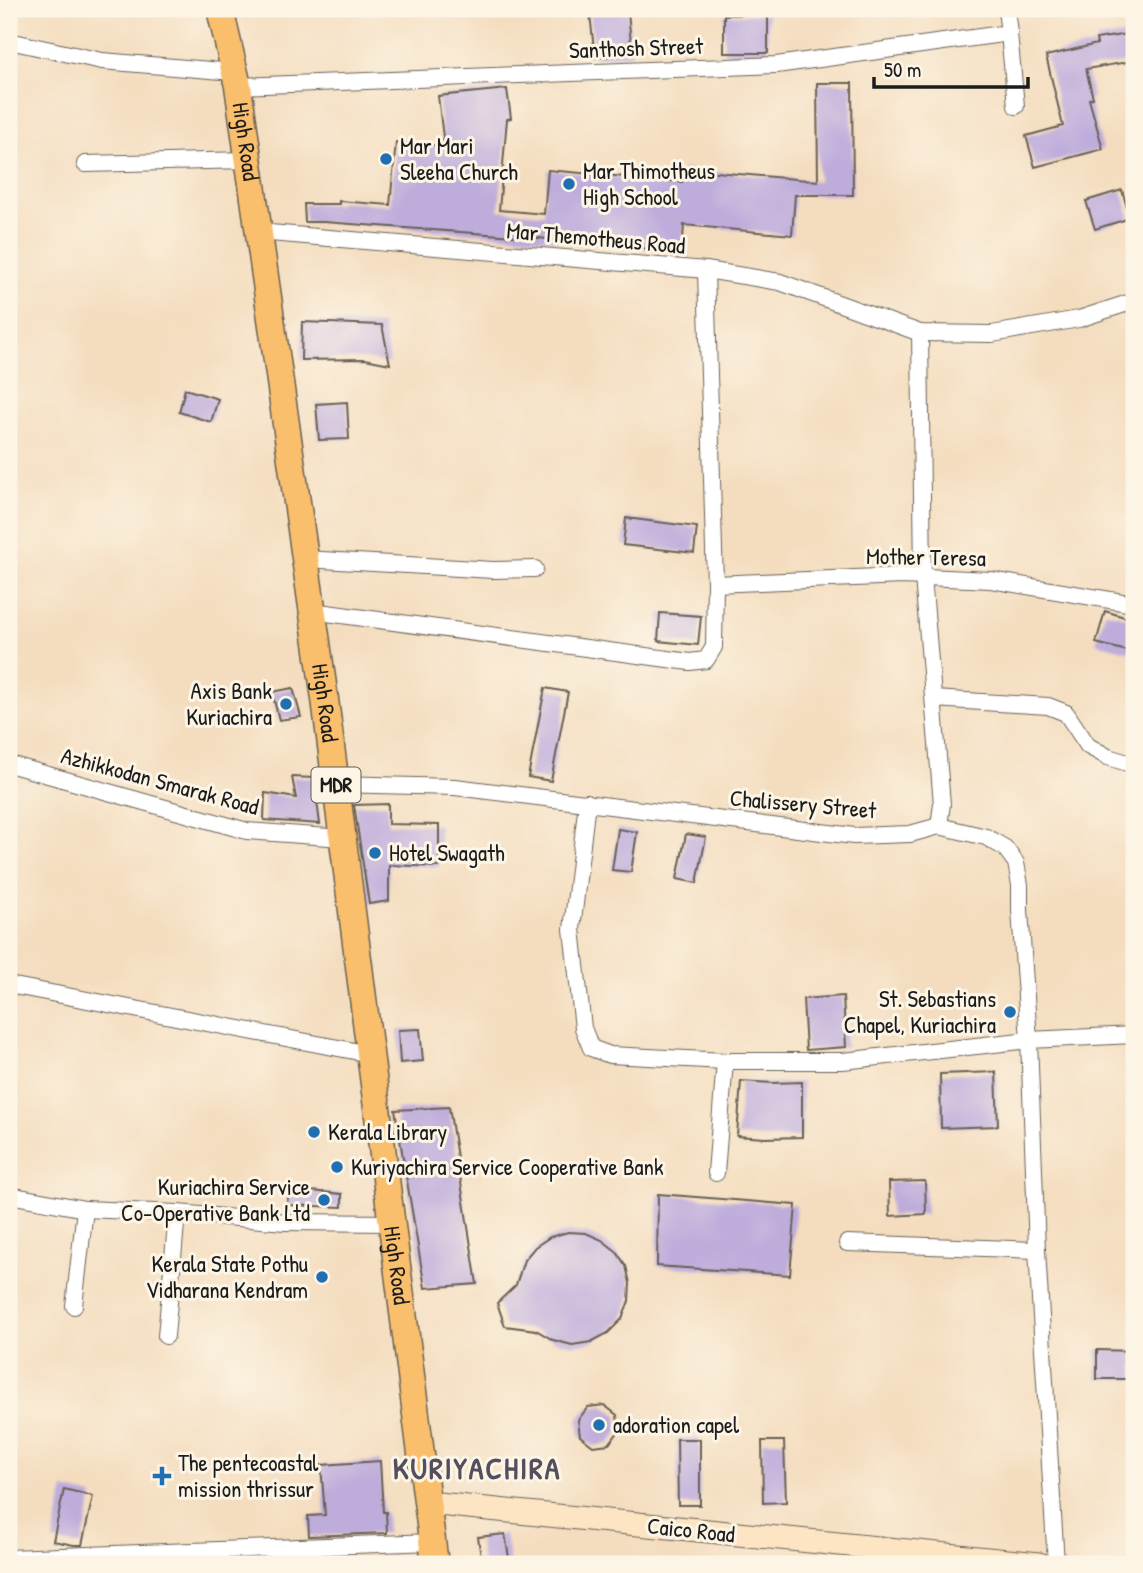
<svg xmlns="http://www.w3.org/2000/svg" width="1143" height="1573" viewBox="0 0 1143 1573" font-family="'Patrick Hand',sans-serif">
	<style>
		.building { fill: #beacdb }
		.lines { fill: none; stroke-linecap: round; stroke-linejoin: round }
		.street-casing { stroke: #686055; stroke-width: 18 }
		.secondary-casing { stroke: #686055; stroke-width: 25 }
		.primary-casing { stroke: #686055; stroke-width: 29 }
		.street { stroke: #fff; stroke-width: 16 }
		.secondary { stroke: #fde5c4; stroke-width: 23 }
		.primary { stroke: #f9bf6c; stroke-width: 26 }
		.poi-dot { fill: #1f6fb2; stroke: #fcf5e5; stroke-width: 2.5 }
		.labels { text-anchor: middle; stroke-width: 6; stroke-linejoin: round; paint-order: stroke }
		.shield { fill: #fcf5e5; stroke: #5f5d58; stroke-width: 2 }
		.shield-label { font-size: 21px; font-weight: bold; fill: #1c1c1c }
		.street-label { font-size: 23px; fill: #1c1c1c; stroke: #fcf5e5 }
		.poi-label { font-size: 23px; fill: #1c1c1c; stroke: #fcf5e5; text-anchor: start }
		.district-label { font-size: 30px; font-weight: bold; letter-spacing: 2px; fill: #554e5f; stroke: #fcf5e5 }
	</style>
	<rect width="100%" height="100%" fill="#fcf5e5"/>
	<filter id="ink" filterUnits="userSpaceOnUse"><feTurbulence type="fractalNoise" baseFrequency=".0143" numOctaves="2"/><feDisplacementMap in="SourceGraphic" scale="14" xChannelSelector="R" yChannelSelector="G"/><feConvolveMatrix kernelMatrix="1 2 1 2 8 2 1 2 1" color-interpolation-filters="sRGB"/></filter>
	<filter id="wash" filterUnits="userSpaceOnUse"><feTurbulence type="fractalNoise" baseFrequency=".00686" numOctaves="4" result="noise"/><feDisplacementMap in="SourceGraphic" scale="28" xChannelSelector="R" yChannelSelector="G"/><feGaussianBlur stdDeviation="1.57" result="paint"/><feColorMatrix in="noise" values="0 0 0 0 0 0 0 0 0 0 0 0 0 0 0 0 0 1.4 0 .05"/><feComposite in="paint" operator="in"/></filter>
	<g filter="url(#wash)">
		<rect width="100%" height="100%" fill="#f4ddbf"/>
		<g id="blocks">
			<!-- building -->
			<g class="building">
				<path d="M628,11L632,54L595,58L590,14Z"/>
				<path d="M768,14V53H724V15Z"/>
				<path d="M1134,33V61L1086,69L1093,98L1089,99L1103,149L1035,167L1026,136L1063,126L1046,56L1097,44L1096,39Z"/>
				<path d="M817,83H852L853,195H795L792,235L684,225L682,252L527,237L324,222H305L304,204H339V201L390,205L396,142L444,146L438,96L507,89L511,118L507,119L499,210L544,214L548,170L682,182L683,169L818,181Z"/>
				<path d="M1122,190L1130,218L1095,229L1086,201Z"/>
				<path d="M302,322L382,325L390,364L365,359L301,360Z"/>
				<path d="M185,389L218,399L211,422L179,412Z"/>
				<path d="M347,402L349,439L319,440L316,404Z"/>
				<path d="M626,518L697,527L694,553L623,545Z"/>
				<path d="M1105,611L1134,620V639L1131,652L1096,643Z"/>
				<path d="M660,613L701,616L698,645L658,641Z"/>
				<path d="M293,688L301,717L279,720L272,692Z"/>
				<path d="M545,688L568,692L551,781L528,777Z"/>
				<path d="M292,777L314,778L320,824L264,820L265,793L296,798Z"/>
				<path d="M388,804V824L439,825V867L389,865V901L369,904L354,805Z"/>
				<path d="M618,829L637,832L631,872L612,870Z"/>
				<path d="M686,834L706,837L697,883L677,879Z"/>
				<path d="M843,996L846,1047L806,1050L803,999Z"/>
				<path d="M420,1029L423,1061L400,1063L398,1030Z"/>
				<path d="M996,1072L998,1126L941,1128L940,1074Z"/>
				<path d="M741,1081L772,1083L802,1082V1137L765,1138L737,1136Z"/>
				<path d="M449,1107L477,1284L425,1288L395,1110Z"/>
				<path d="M925,1181L926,1214L890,1216L889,1182Z"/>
				<path d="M289,1189L342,1194V1207L287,1205Z"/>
				<path d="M658,1194L796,1205L790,1275L657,1266Z"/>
				<path d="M568,1232L586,1233L602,1240L616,1251L626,1266L630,1283L629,1301L622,1319L608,1333L591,1342L572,1345L553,1340L536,1330L505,1326L497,1303L516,1285L524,1260L535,1247L550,1237Z"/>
				<path d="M1097,1350L1134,1351V1379H1097Z"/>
				<path d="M604,1405L617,1415L619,1431L609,1444L593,1446L580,1436L578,1420L588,1407Z"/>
				<path d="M677,1439H700V1505H678Z"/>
				<path d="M762,1441H784L786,1502L763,1503Z"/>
				<path d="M380,1461L383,1512H386L387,1533L309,1536L308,1516L325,1515L321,1465Z"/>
				<path d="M64,1489L93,1496L82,1545H74L53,1541Z"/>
				<path d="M505,1534L510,1564H482L478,1537Z"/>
			</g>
		</g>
	</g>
	<g filter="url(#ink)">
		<use href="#blocks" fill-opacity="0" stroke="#686055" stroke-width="2"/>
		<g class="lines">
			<defs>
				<g id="street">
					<path d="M1009,33L1016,106"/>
					<path d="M9,41L102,61L234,72"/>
					<path d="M238,86L776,65L1009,33L1006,9"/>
					<path d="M85,164L248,160"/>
					<path d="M258,232L706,270L780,282L920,333L992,334L1079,319L1134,301"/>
					<path d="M920,333L923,577L942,804L939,826"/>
					<path d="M305,559L493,570L535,569"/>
					<path d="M715,584L902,576L991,580L1134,604"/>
					<path d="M312,611L690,662L706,660L714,647L715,584L706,270"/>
					<path d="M934,699L1048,706L1066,713L1088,746L1108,757L1134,765"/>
					<path d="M9,764L247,831L342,838"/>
					<path d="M336,784L455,787L854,836L910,834L939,826L986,837L1005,848L1016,863L1020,885V910L1029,1040L843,1061H725L610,1055L591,1048L583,1028L572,929L587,802"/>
					<path d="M9,985L370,1054"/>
					<path d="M716,1173L725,1061"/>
					<path d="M9,1195L85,1209L177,1213L285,1222L392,1223"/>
					<path d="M847,1243L1037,1250"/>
					<path d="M74,1306L85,1209"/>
					<path d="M166,1336L177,1213"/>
					<path d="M9,1489V1501"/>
					<path d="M9,1558L433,1542"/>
					<path d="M1056,1564L1037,1250L1029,1040L1134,1035"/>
				</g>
				<path id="secondary" d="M428,1503L1039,1564"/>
				<g id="primary">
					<path id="s1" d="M220,9L238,86L325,699L435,1564"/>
				</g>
			</defs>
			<!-- street casing -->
			<use href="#street" class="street-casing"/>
			<!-- secondary casing -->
			<use href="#secondary" class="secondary-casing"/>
			<!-- primary casing -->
			<use href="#primary" class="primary-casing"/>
			<!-- street -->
			<use href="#street" class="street"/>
			<!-- secondary -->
			<use href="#secondary" class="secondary"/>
			<!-- primary -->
			<use href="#primary" class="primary"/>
		</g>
	</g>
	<!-- markers -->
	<g class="poi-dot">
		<circle cx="386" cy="159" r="7"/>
		<circle cx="569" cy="184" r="7"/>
		<circle cx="286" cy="704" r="7"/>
		<circle cx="375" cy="853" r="7"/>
		<circle cx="1010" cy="1012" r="7"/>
		<circle cx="314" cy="1132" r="7"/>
		<circle cx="337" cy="1167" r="7"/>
		<circle cx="324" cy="1200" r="7"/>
		<circle cx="322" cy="1277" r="7"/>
		<circle cx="599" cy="1425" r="7"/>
		<path d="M158.5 1465.5h7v7h7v7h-7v7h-7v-7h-7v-7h7z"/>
	</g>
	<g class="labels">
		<!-- shield labels -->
		<rect class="shield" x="311.5" y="767.5" width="49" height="35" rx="5"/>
		<g class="shield-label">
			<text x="336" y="792">MDR</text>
		</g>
		<!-- street labels -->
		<g class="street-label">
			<text transform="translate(636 48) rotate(-2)" y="8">Santhosh Street</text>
			<text dy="8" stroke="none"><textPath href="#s1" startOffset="135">High Road</textPath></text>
			<text transform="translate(596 238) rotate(5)" y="8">Mar Themotheus Road</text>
			<text transform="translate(926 557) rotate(1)" y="8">Mother Teresa</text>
			<text dy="8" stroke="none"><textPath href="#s1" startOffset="702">High Road</textPath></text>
			<text transform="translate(160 781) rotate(15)" y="8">Azhikkodan Smarak Road</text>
			<text transform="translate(803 804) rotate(5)" y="8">Chalissery Street</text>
			<text dy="8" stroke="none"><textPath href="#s1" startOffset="1269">High Road</textPath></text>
			<text transform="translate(691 1530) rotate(6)" y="8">Caico Road</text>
		</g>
		<!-- poi labels -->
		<g class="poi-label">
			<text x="400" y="154">Mar Mari<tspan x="400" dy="26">Sleeha Church</tspan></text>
			<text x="583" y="179">Mar Thimotheus<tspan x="583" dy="26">High School</tspan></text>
			<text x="272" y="699" text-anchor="end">Axis Bank<tspan x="272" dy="26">Kuriachira</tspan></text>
			<text x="389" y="861">Hotel Swagath</text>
			<text x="996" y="1007" text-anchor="end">St. Sebastians<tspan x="996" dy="26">Chapel, Kuriachira</tspan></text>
			<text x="328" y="1140">Kerala Library</text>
			<text x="351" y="1175">Kuriyachira Service Cooperative Bank</text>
			<text x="310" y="1195" text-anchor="end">Kuriachira Service<tspan x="310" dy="26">Co-Operative Bank Ltd</tspan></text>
			<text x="308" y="1272" text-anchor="end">Kerala State Pothu<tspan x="308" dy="26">Vidharana Kendram</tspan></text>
			<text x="613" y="1433">adoration capel</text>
			<text x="178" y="1471">The pentecoastal<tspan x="178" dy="26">mission thrissur</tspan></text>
		</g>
		<!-- district labels -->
		<g class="district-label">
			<text x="477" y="1479">KURIYACHIRA</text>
		</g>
	</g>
	<!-- margin -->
	<rect width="1143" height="1573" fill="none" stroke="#fcf5e5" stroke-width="35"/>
	<!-- scale -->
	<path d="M874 77v10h154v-10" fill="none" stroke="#1c1c1c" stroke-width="3.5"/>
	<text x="884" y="77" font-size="21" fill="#1c1c1c" stroke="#fcf5e5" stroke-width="5" paint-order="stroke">50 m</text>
</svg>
